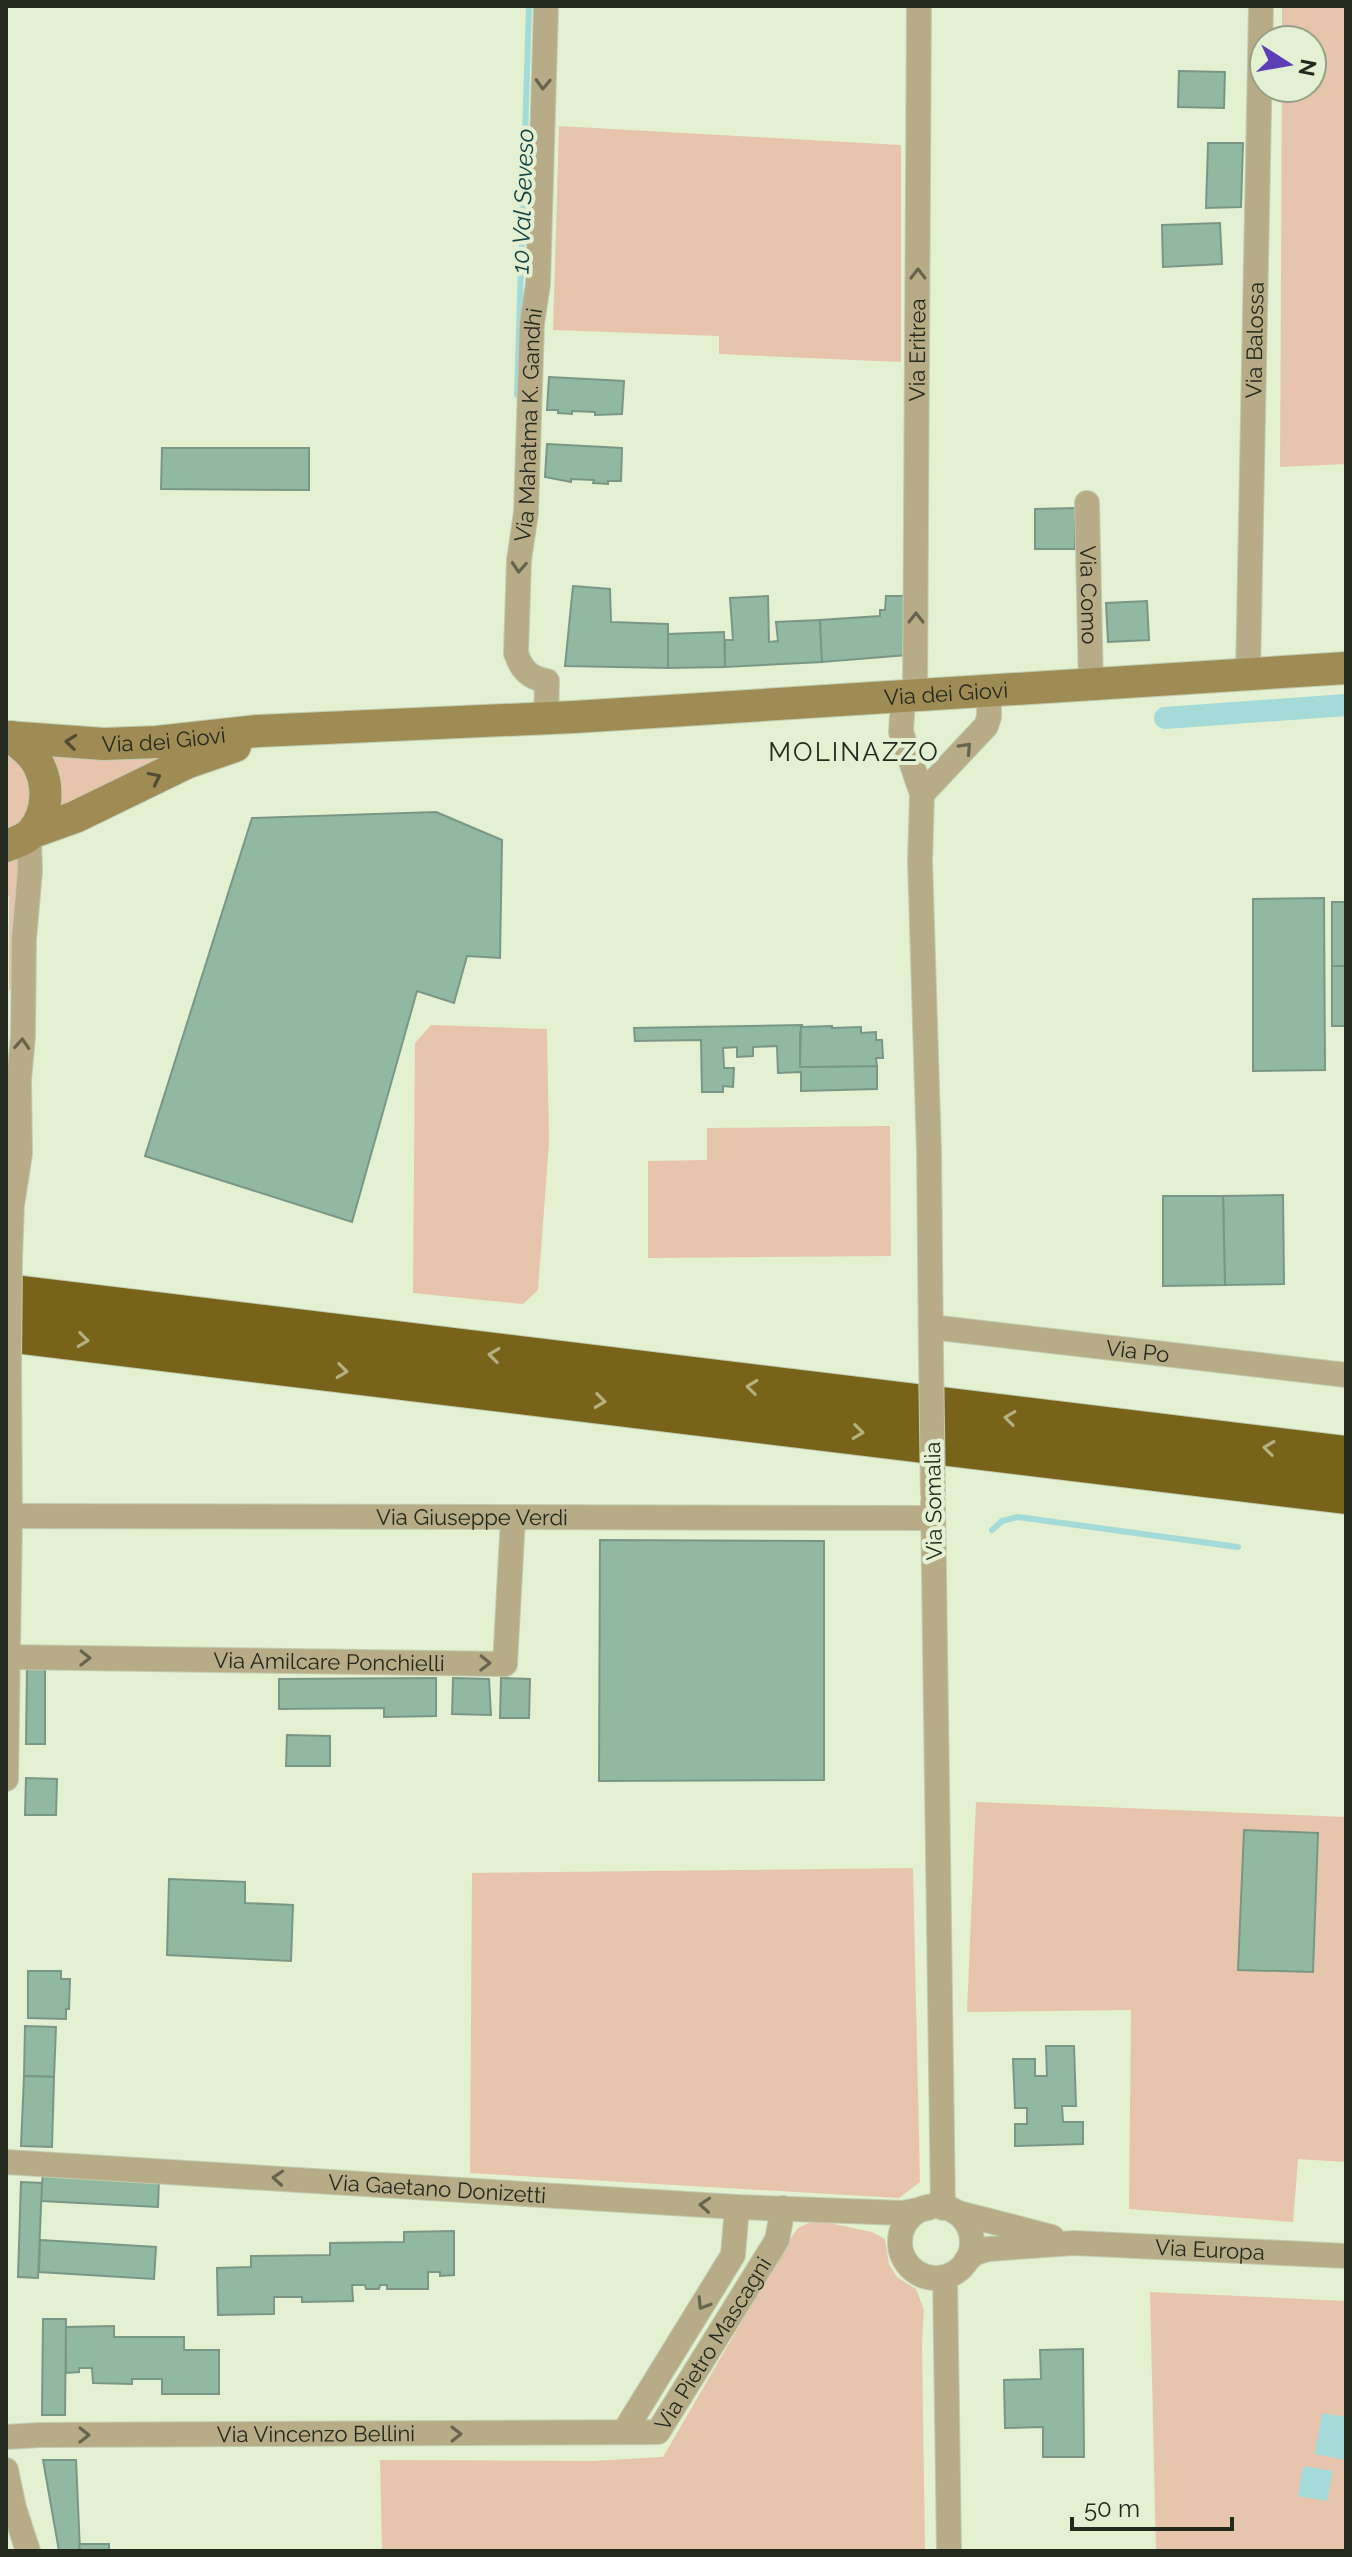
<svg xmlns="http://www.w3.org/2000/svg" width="1352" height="2557" viewBox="0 0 1352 2557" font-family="Raleway,sans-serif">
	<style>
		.green { fill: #e6c5ac }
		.water { fill: #a4dad7 }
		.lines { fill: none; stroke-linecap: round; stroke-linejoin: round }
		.stream { stroke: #a4dad7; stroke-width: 6 }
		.canal { stroke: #a4dad7; stroke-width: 22 }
		.building { fill: #91b9a1; stroke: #7a9786; stroke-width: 2 }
		.street-casing { stroke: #c1ccb1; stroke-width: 26 }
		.secondary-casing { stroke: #c1ccb1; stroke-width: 34 }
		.highway-casing { stroke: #c1ccb1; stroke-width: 44 }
		.street { stroke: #b7ac87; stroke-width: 24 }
		.secondary { stroke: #9e8c54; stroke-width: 32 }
		.highway { stroke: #77631a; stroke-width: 42 }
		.street-bridge-casing { stroke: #c1ccb1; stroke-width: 26; stroke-linecap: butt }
		.street-bridge { stroke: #b7ac87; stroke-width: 24 }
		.oneway { stroke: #66644d }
		.oneway2 { stroke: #4f4c31 }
		.oneway3 { stroke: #b2b17f }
		.labels { text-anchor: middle; stroke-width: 8; stroke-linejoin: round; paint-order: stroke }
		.street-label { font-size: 22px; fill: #24291e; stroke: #e3f0d1 }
		.water-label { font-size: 24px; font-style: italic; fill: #124341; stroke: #e3f0d1 }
		.quarter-label { font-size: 26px; letter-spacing: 2px; fill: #24291e; stroke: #e3f0d1 }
	</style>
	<rect width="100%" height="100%" fill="#e3f0d1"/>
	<!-- green -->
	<g class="green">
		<path d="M1282,6H1346V464L1280,467L1282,88H1312V40H1282Z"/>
		<path d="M559,126L901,145V362L719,354V336L553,330Z"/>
		<path d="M49,750L158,752L163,759L56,814Z"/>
		<path d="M6,756C37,768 31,788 28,815L6,833Z"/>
		<path d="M18,857L21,862L14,990H9V897L6,892V859Z"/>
		<path d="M431,1025L547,1029L549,1143L538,1290L523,1304L413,1293L415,1043Z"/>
		<path d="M890,1126L891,1256L648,1258V1161L707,1160V1128Z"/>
		<path d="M976,1802L1346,1817V2162L1298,2159L1293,2222L1129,2209L1131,2010L967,2012Z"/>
		<path d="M913,1868L920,2182L899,2198L470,2173L472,1873Z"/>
		<path d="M815,2220L872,2232L885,2239L889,2264L897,2277L916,2289L924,2310L922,2343L925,2551H382L380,2460L592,2461L663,2457L788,2242L798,2228Z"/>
		<path d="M1150,2292L1346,2301V2551H1156Z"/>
	</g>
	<!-- water -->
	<g class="water">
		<path d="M1322,2413L1346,2417V2460L1315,2454Z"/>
		<path d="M1303,2466L1333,2471L1327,2501L1298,2496Z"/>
	</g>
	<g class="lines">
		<!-- stream -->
		<g class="stream">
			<path d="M517,395L529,6"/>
			<path d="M992,1530L1002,1521L1018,1517L1238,1547"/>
		</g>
		<!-- canal -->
		<path class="canal" d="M1165,718L1346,705"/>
	</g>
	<!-- building -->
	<g class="building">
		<path d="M1179,71L1225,72L1224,108L1178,107Z"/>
		<path d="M1208,143H1243L1241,207L1206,208Z"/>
		<path d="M1220,223L1222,264L1163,267L1162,225Z"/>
		<path d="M549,377L624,381L622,414L595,415V412L572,411V414L558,413V410H547Z"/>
		<path d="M547,444L622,448L621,481H608V484L593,483L594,480L571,479V482L545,477Z"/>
		<path d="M162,448H309V490L161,489Z"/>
		<path d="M1075,508V549H1035V509Z"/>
		<path d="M573,586L610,589L611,622L668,624V668L565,666Z"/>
		<path d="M768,596L769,642L778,641L776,622L820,620L822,662L725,667V640H733L730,598Z"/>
		<path d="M886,596H909L907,655L822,662L820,620L880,616V610H885Z"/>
		<path d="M1147,601L1149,640L1108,642L1106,603Z"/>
		<path d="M724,632L725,667L668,668V634Z"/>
		<path d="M436,812L502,840L500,958L467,956L454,1003L417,991L352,1222L145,1156L252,818Z"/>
		<path d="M1324,898L1325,1070L1253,1071V899Z"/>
		<rect x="1332" y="902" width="14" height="64"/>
		<rect x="1332" y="966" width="14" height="60"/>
		<path d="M802,1025L800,1034V1067L877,1066V1089L801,1091V1072L778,1073L777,1046L753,1047V1056L737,1057V1047L723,1048L724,1068H734L733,1087L723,1086V1092H702L701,1040L635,1041L634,1028Z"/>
		<path d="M832,1026V1028L861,1027V1033L876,1032V1040H882L883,1058H876L877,1066L800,1067L801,1027Z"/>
		<path d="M1283,1195L1284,1284L1225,1285L1223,1196Z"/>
		<path d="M1163,1196H1223L1225,1285L1163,1286Z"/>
		<path d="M600,1540L824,1541V1780L599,1781Z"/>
		<path d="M27,1669H45V1744H26Z"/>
		<path d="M436,1678V1716L384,1717V1708L279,1709V1679Z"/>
		<path d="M453,1678L489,1679L491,1715L452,1714Z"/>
		<path d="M501,1678L530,1679L529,1718H500Z"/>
		<path d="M287,1735L330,1736V1766H286Z"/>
		<path d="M26,1778L57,1779L56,1815H25Z"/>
		<path d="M1244,1830L1318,1833L1313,1972L1238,1970Z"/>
		<path d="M169,1879L245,1882V1903L293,1905L291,1961L167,1955Z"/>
		<path d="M28,1971H61V1979H70L69,2009H66V2019L28,2018Z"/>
		<path d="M25,2026L56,2027L54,2077L24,2076Z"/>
		<path d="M1046,2046H1074L1076,2106H1062L1063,2122H1083V2144L1015,2146V2124H1027V2108H1015L1013,2059H1035V2076H1047Z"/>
		<path d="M24,2076L54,2077L52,2147L21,2146Z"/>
		<path d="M43,2171L159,2177L158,2207L41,2201Z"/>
		<path d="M21,2182L42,2183L38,2278L18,2277Z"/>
		<path d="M454,2231V2275L440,2276V2272H428V2289H387V2285H380L379,2289H366L365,2285H352L353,2301L302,2302V2297H274V2314L218,2315L217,2268L251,2267V2256L330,2255V2243L404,2242V2232Z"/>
		<path d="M40,2240L156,2247L154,2279L39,2272Z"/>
		<path d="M43,2319H66L65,2415H42Z"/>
		<path d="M114,2326V2337H184V2350H219V2394H162V2379H132V2384L93,2383L92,2368H79V2372L66,2373V2327Z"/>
		<path d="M1083,2349L1084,2457H1043V2427L1005,2428L1004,2380L1041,2379L1040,2350Z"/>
		<path d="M43,2460H76L80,2551H59Z"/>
		<path d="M79,2544H109V2551H80Z"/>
	</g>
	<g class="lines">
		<defs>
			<g id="street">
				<path id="s1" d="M1087,503L1091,686"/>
				<path id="s2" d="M1248,674L1261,6"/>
				<path id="s3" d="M915,696L919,6"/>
				<path d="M903,697L901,732L922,794L920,861L929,1152L931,1357"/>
				<path id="s4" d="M546,718L547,681C529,678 521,669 516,653L519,560L526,513L532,323L538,284L546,6"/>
				<path d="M922,794L986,726L989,717V692"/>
				<path d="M10,1258L12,1205L20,1154L19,1080L23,1036L24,939L30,871L29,835"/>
				<path id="s5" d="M931,1327L1346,1375"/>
				<path d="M933,1502L943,2208"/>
				<path id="s6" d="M10,1516L933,1518"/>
				<path id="s7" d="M7,1657L505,1664L513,1518"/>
				<path d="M6,1779L10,1516L9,1366"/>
				<path id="s8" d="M6,2162L737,2207L903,2213L928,2208"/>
				<circle cx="936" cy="2242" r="36"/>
				<path d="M955,2212L1052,2237"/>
				<path id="s9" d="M966,2261L975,2253L988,2249L1074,2243L1346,2256"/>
				<path d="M945,2277L949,2551"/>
				<path d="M624,2432L733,2255L737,2207"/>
				<path id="s10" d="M6,2437L39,2435L658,2432L777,2240L783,2208"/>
				<path d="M6,2470L14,2508L28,2551"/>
			</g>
			<g id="secondary">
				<path id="s11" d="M6,737L104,744L157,742L258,731L574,717L1346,668"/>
				<path d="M33,832L75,817L186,763L235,746"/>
				<path d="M6,846C16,842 27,839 33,831C48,813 49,784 38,764C32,752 21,745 11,737"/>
			</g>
			<g id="highway">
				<path d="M6,1295L1346,1457"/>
				<path d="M6,1331L1346,1493"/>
			</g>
		</defs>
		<!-- street casing -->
		<use href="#street" class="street-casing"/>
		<!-- secondary casing -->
		<use href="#secondary" class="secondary-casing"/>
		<!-- highway casing -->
		<use href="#highway" class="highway-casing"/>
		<!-- street -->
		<use href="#street" class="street"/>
		<!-- secondary -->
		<use href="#secondary" class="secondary"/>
		<!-- highway -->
		<use href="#highway" class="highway"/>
		<defs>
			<g id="street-bridge">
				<path d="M931,1357L933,1496"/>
				<path d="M9,1366L10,1258"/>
			</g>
		</defs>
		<!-- street-bridge casing -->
		<use href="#street-bridge" class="street-bridge-casing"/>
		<!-- street-bridge -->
		<use href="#street-bridge" class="street-bridge"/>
	</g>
	<!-- one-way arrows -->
	<defs><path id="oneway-chevron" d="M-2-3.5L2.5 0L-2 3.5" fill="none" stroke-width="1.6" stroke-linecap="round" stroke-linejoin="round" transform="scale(2)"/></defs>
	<g class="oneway">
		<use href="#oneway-chevron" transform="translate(543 84) rotate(92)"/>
		<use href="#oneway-chevron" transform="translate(918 274) rotate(-90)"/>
		<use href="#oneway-chevron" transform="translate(519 567) rotate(94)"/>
		<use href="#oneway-chevron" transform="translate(916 618) rotate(-90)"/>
		<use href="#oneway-chevron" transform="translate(966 748) rotate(-47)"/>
		<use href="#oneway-chevron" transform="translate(22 1044) rotate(-86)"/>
		<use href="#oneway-chevron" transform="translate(85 1658) rotate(1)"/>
		<use href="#oneway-chevron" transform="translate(485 1663) rotate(1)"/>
		<use href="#oneway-chevron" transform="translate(278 2178) rotate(-176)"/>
		<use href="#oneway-chevron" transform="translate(705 2205) rotate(-176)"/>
		<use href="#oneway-chevron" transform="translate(703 2304) rotate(122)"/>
		<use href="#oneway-chevron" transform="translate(456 2434) rotate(-1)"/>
		<use href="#oneway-chevron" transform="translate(84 2435)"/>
	</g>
	<g class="oneway2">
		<use href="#oneway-chevron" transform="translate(71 742) rotate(-174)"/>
		<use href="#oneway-chevron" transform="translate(155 778) rotate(-26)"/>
	</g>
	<g class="oneway3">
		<use href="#oneway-chevron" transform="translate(83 1340) rotate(7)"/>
		<use href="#oneway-chevron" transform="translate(494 1355) rotate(-173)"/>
		<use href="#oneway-chevron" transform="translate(342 1371) rotate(7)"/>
		<use href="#oneway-chevron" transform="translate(752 1387) rotate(-173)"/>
		<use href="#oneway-chevron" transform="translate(600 1401) rotate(7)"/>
		<use href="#oneway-chevron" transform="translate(1010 1418) rotate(-173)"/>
		<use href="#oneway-chevron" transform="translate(858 1432) rotate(7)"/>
		<use href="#oneway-chevron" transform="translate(1269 1448) rotate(-173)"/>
	</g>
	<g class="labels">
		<!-- street labels -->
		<g class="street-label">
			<text dy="8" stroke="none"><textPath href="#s2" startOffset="334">Via Balossa</textPath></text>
			<text dy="8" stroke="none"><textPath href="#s3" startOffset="346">Via Eritrea</textPath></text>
			<text dy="8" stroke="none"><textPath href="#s4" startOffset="310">Via Mahatma K. Gandhi</textPath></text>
			<text dy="8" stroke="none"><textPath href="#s1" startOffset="92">Via Como</textPath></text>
			<text dy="8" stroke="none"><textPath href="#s11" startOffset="942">Via dei Giovi</textPath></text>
			<text dy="8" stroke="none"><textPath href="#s11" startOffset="158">Via dei Giovi</textPath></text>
			<text dy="8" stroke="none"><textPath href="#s5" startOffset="208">Via Po</textPath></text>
			<text transform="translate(933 1501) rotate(-91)" y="8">Via Somalia</text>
			<text dy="8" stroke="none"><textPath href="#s6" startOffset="462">Via Giuseppe Verdi</textPath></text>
			<text dy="8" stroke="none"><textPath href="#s7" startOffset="322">Via Amilcare Ponchielli</textPath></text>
			<text dy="8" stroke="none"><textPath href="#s8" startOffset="432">Via Gaetano Donizetti</textPath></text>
			<text dy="8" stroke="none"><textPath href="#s9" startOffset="248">Via Europa</textPath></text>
			<text dy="8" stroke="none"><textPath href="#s10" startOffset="756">Via Pietro Mascagni</textPath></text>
			<text dy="8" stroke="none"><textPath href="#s10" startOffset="310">Via Vincenzo Bellini</textPath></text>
		</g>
		<!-- water labels -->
		<g class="water-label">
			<text transform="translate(523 201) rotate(-88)" y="8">10 Val Seveso</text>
		</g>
		<!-- quarter labels -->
		<g class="quarter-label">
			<text x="854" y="761">MOLINAZZO</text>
		</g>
	</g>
	<!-- border -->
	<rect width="1352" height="2557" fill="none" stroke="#24291e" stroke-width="16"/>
	<!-- north arrow -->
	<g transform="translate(1288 64) rotate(101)"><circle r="38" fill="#e3f0d1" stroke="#97a089" stroke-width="2"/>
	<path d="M0-6L14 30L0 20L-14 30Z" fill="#5e3eb6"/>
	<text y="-12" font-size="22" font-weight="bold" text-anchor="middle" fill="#24291e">N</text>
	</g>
	<!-- scale -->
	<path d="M1072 2517v12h160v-12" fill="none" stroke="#24291e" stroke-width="4"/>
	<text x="1084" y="2517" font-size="24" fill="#24291e" stroke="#e3f0d1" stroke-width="6" paint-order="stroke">50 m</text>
</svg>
